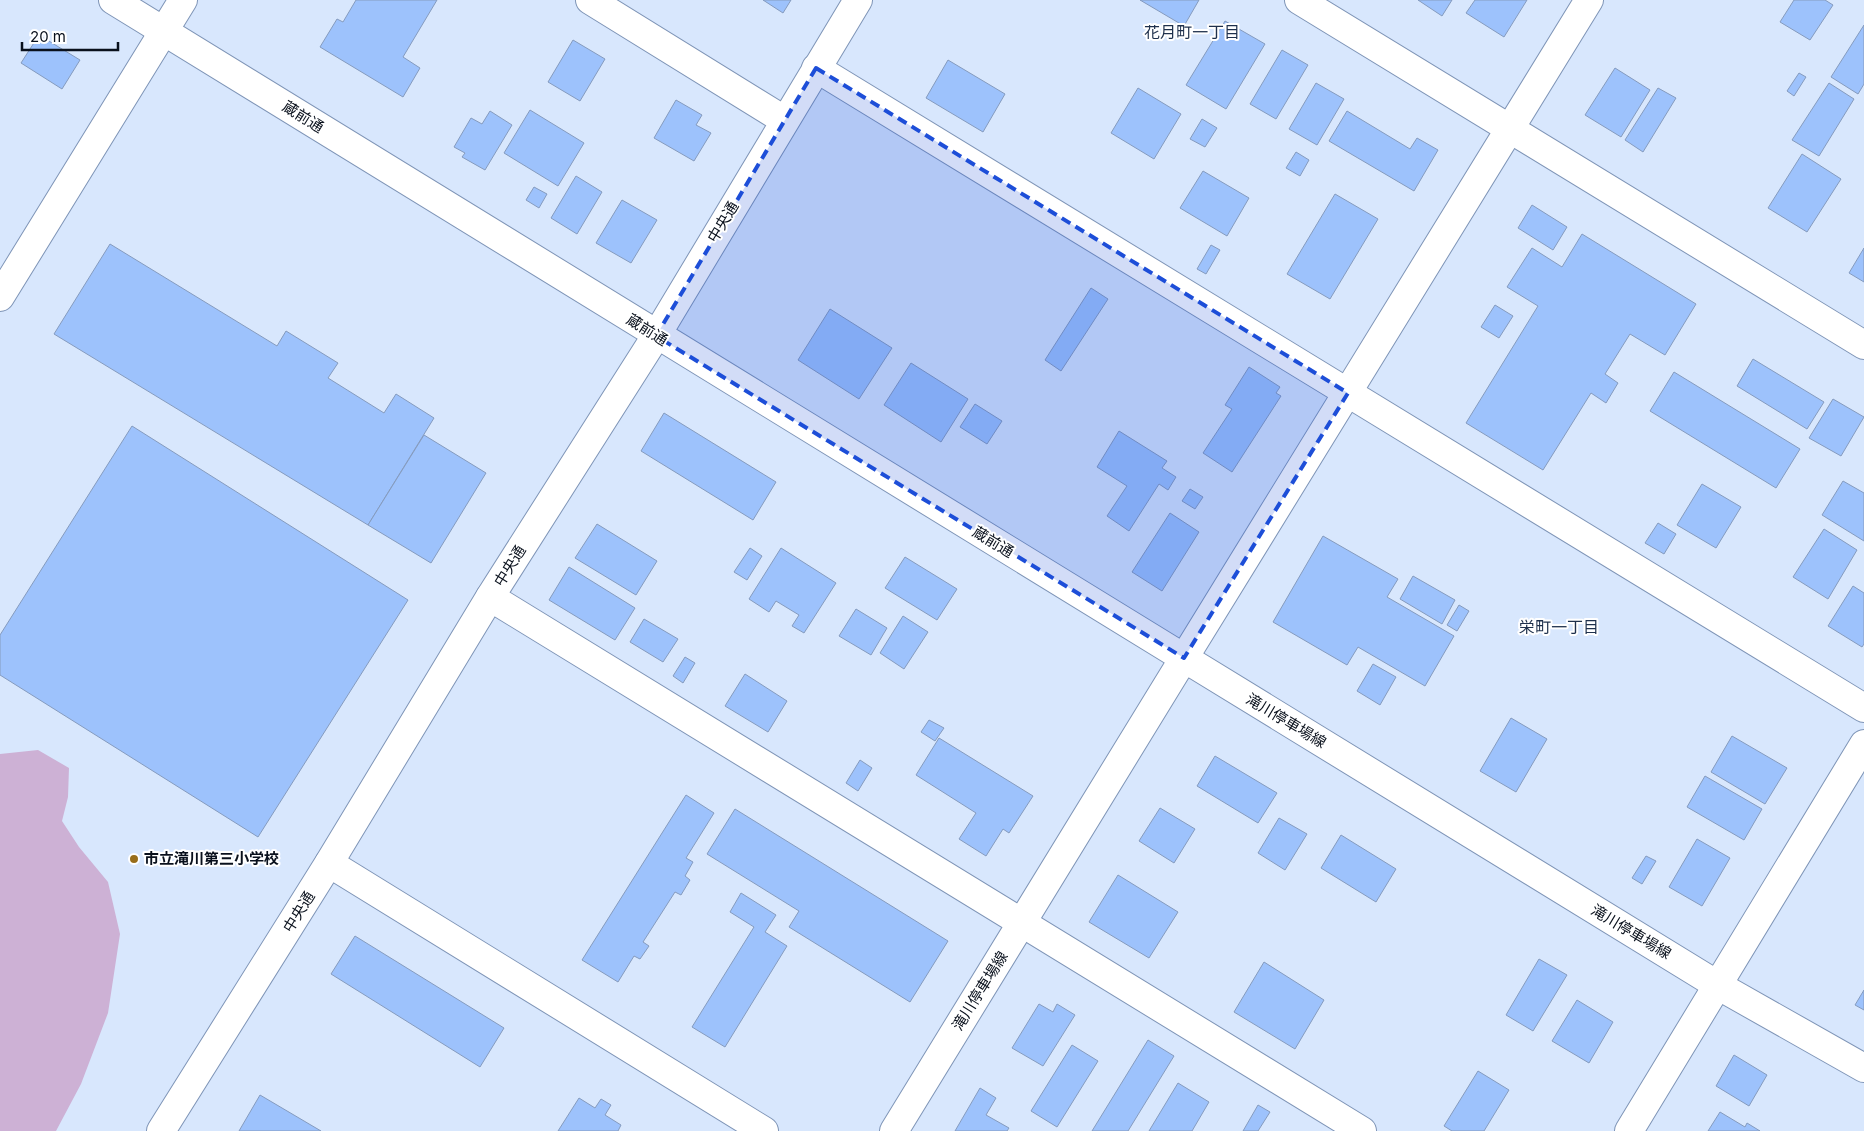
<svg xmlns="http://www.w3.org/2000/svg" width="1864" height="1131" viewBox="0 0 1864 1131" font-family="Inter,'Noto Sans JP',sans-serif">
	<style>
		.green { fill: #cdb1d5 }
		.building { fill: #9dc2fc; stroke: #859bbe }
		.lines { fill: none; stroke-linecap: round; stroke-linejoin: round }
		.street-casing { stroke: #7f95b7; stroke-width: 30 }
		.secondary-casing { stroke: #7f95b7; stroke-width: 30 }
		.street { stroke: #fff; stroke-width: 28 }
		.secondary { stroke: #fff; stroke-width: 28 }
		.marked { fill: #1d4ed8; fill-opacity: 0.2; stroke: #1d4ed8; stroke-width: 4; stroke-dasharray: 10 6; stroke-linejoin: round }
		.poi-dot { fill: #986d1a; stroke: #fff; stroke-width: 2 }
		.labels { text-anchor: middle; stroke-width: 4; stroke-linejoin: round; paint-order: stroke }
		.street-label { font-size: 15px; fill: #09101c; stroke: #fff }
		.poi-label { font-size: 15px; font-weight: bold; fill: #09101c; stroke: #fff; text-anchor: start }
		.neighbourhood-label { font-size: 16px; fill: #1e304c; stroke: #fff }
	</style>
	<rect width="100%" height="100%" fill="#d8e7fd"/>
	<!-- green -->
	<path class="green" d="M38,750L69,768L68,797L62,821L79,847L108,882L120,934L108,1013L81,1084L56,1131H0V754Z"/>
	<!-- building -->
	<g class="building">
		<path d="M356,0H437L403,57L420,68L403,97L320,47L337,19L343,22Z"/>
		<path d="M763,0H791L783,13Z"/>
		<path d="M1140,0H1199L1184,26Z"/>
		<path d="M1418,0H1452L1442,16Z"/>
		<path d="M1475,0H1527L1504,37L1466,13Z"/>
		<path d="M1794,0H1825L1833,5L1810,40L1780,22Z"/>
		<path d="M1225,21L1265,44L1226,109L1186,85Z"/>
		<path d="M1864,25V84L1858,94L1831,77Z"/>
		<path d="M39,35L80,60L62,89L21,63Z"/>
		<path d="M573,40L605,59L580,101L548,82Z"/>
		<path d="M1282,50L1308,65L1276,119L1250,104Z"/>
		<path d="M948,60L1005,94L983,132L926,98Z"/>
		<path d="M1615,68L1650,90L1621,137L1585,115Z"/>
		<path d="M1799,73L1806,77L1794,96L1787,91Z"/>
		<path d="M1316,83L1344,99L1317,145L1289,129Z"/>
		<path d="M1829,83L1854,99L1819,156L1792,140Z"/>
		<path d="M1138,88L1181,114L1154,159L1111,133Z"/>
		<path d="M1658,88L1676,98L1643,152L1625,140Z"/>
		<path d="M676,100L702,115L696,125L711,133L694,161L654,138Z"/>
		<path d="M530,110L584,143L558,186L504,153Z"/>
		<path d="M490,111L512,125L485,170L462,157L465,153L454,147L471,118L482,124Z"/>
		<path d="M1347,111L1410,149L1417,138L1438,150L1414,191L1329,141Z"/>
		<path d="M1202,119L1217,128L1205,147L1190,139Z"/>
		<path d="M1296,152L1309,160L1300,176L1286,168Z"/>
		<path d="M1802,154L1841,179L1807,232L1768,208Z"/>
		<path d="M1203,171L1249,198L1227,236L1180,208Z"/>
		<path d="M576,176L602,192L577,234L551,218Z"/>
		<path d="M534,187L547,194L539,208L526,200Z"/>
		<path d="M1335,194L1378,219L1330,299L1287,274Z"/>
		<path d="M622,200L657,220L631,263L596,243Z"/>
		<path d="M1532,205L1567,227L1553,250L1518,228Z"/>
		<path d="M1582,234L1696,304L1665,355L1630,334L1605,374L1618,383L1606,403L1591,393L1543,470L1466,423L1538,306L1507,287L1532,248L1562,267Z"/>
		<path d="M110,244L277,346L286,331L338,363L328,378L384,413L396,394L434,418L368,525L54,334Z"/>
		<path d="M1211,245L1220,250L1206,274L1197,269Z"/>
		<path d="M1864,248V282L1849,273Z"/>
		<path d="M1091,288L1108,299L1061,371L1045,360Z"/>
		<path d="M1495,305L1513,316L1499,338L1481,327Z"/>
		<path d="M830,309L892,348L859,399L798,360Z"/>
		<path d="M1753,359L1824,402L1807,429L1737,386Z"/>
		<path d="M911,363L968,399L941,442L884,405Z"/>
		<path d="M1249,367L1280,387L1276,393L1281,396L1232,472L1203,453L1232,409L1225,405Z"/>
		<path d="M1674,372L1800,449L1776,488L1650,411Z"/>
		<path d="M1833,399L1864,417L1841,456L1809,438Z"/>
		<path d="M975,404L1002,421L987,444L960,427Z"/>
		<path d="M664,413L776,482L753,520L641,451Z"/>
		<path d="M132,426L408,600L258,837L0,675V635Z"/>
		<path d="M1119,431L1167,461L1162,468L1176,477L1168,490L1159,484L1129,531L1107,516L1127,486L1097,467Z"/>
		<path d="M424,435L486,473L431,563L368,525Z"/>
		<path d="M1843,481L1864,493V541L1822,515Z"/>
		<path d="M1702,484L1741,507L1716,548L1677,525Z"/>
		<path d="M1190,489L1203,497L1195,509L1182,501Z"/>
		<path d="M1170,513L1199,532L1162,591L1132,572Z"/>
		<path d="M1658,523L1676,534L1664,554L1645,543Z"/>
		<path d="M597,524L657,561L636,595L575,558Z"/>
		<path d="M1824,529L1857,550L1828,599L1793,577Z"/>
		<path d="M1323,536L1398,579L1387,597L1454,636L1425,686L1358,647L1347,665L1273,622Z"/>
		<path d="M750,548L762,556L747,580L734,572Z"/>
		<path d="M781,548L836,583L804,633L792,626L799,615L776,601L769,612L749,599Z"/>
		<path d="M905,557L957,589L937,620L885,588Z"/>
		<path d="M569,567L635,608L615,640L549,600Z"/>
		<path d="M1413,576L1455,600L1442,624L1400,599Z"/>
		<path d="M1853,586L1864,593V644L1862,647L1828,626Z"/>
		<path d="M1459,605L1469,611L1457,631L1447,625Z"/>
		<path d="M856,609L887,628L871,655L839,636Z"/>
		<path d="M903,616L928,632L904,669L880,653Z"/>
		<path d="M644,619L678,639L663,662L630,642Z"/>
		<path d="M685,657L695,663L683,683L673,676Z"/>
		<path d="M1373,664L1396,677L1380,705L1357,691Z"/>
		<path d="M745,674L787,701L768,732L725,706Z"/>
		<path d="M1511,718L1547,739L1516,792L1480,771Z"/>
		<path d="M929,720L944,728L935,741L921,732Z"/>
		<path d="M1732,736L1787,768L1765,804L1711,772Z"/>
		<path d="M939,738L1033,796L1009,833L1003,829L986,856L959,839L976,813L916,775Z"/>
		<path d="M1215,756L1277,793L1258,823L1197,786Z"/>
		<path d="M860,760L872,768L858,791L846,783Z"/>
		<path d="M1705,776L1762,809L1744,840L1687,807Z"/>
		<path d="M686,795L714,813L686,858L693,862L685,876L690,880L681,895L675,892L643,942L649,946L640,959L634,956L618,982L582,960Z"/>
		<path d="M1160,808L1195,829L1174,863L1139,841Z"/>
		<path d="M735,809L948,941L910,1002L789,927L799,911L707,854Z"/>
		<path d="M1279,818L1307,834L1285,870L1258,853Z"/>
		<path d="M1341,835L1396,869L1376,902L1321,868Z"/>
		<path d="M1697,839L1730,858L1702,906L1669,887Z"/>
		<path d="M1646,856L1656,861L1642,884L1632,878Z"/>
		<path d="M1118,875L1178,912L1149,958L1089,922Z"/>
		<path d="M741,893L776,915L765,932L787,946L725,1047L692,1027L754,927L730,912Z"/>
		<path d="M355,936L504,1028L480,1067L331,974Z"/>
		<path d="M1539,959L1567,975L1533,1031L1506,1015Z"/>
		<path d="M1264,962L1324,1000L1295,1049L1234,1012Z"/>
		<path d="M1864,990V1010L1855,1005Z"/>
		<path d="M1577,1000L1613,1022L1589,1063L1552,1041Z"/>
		<path d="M1039,1004L1053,1012L1057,1004L1075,1015L1043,1066L1012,1048Z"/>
		<path d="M1148,1040L1174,1056L1128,1131H1092Z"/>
		<path d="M1072,1045L1098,1061L1057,1127L1031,1111Z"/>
		<path d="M1734,1055L1767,1075L1749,1106L1716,1086Z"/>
		<path d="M1478,1071L1509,1090L1484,1131H1452L1444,1126Z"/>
		<path d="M1178,1083L1209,1102L1192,1131H1149Z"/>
		<path d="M980,1088L996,1098L986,1115L1009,1128L1007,1131H955Z"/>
		<path d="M260,1095L321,1131H239Z"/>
		<path d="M579,1098L595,1108L601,1099L611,1105L605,1115L621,1125L618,1131H558Z"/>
		<path d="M1258,1105L1270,1112L1258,1131H1243Z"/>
		<path d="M1720,1112L1745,1127L1747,1123L1760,1131H1708Z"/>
	</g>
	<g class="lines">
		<defs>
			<g id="street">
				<path d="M590,0L784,120"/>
				<path d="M816,68L1864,708"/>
				<path d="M490,597L1362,1131"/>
			</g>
			<g id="secondary">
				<path d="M113,0L1184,658L1589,0"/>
				<path d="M1299,0L1864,345"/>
				<path d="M0,297L183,0"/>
				<path d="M329,863L764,1131"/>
				<path d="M161,1131L329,863L490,597L656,336L858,0"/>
				<path d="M894,1131L1184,658L1719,986L1864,1068"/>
				<path d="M1629,1131L1864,744"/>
			</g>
		</defs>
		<!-- street casing -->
		<use href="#street" class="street-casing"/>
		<!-- secondary casing -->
		<use href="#secondary" class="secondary-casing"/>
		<!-- street -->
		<use href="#street" class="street"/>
		<!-- secondary -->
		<use href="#secondary" class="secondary"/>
	</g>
	<!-- marked area -->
	<path class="marked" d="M816,68L1348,393L1184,658L656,336Z"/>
	<!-- markers -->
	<circle class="poi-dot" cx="134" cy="859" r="5"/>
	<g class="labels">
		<!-- street labels -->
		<g class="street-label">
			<text transform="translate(303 117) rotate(32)" y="5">蔵前通</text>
			<text transform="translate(723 222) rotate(-59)" y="5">中央通</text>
			<text transform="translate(647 330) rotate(32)" y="5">蔵前通</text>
			<text transform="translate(993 542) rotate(31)" y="5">蔵前通</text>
			<text transform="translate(510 566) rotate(-58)" y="5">中央通</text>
			<text transform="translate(1286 721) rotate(31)" y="5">滝川停車場線</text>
			<text transform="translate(299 912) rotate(-58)" y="5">中央通</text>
			<text transform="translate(1631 932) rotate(31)" y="5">滝川停車場線</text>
			<text transform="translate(980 991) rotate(-58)" y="5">滝川停車場線</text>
		</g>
		<!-- poi labels -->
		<g class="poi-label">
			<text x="144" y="864">市立滝川第三小学校</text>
		</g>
		<!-- neighbourhood labels -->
		<g class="neighbourhood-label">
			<text x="1192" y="38">花月町一丁目</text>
			<text x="1559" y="633">栄町一丁目</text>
		</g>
	</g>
	<!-- scale -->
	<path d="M22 42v8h96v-8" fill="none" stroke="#09101c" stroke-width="2.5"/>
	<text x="30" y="42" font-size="15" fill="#09101c" stroke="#ffffff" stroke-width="4" paint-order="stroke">20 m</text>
</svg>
